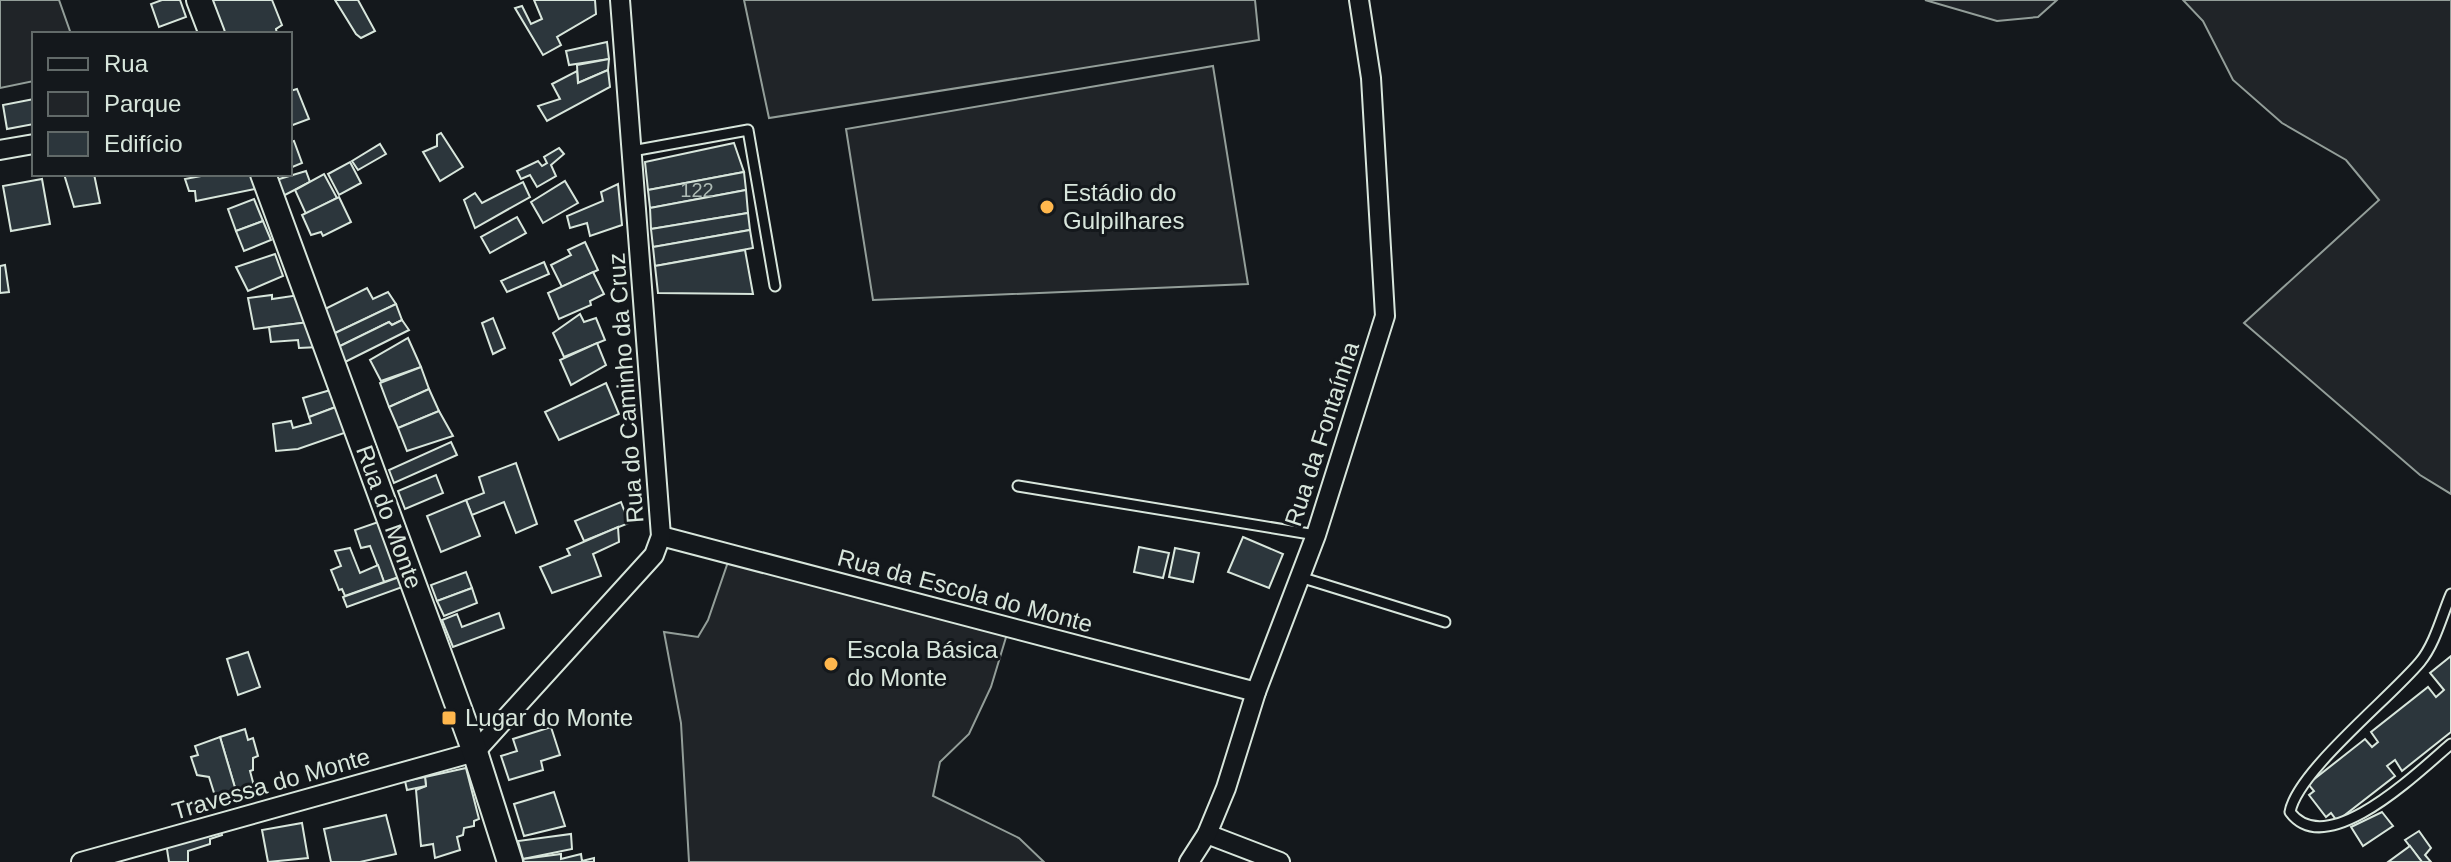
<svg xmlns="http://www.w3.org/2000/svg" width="2451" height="862" viewBox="0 0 2451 862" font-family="Arial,sans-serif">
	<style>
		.green { fill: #202428; stroke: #939e99; stroke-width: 2 }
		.building { fill: #2c363c; stroke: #d8e6dc; stroke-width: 2 }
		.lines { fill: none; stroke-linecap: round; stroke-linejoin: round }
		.lane-casing { stroke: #d8e6dc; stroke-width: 13 }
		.street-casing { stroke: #d8e6dc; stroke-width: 22 }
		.secondary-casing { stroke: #d8e6dc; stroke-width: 28 }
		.lane { stroke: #14181c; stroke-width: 9 }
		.street { stroke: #14181c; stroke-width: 18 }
		.secondary { stroke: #14181c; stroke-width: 24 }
		.poi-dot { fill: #ffb74d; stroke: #14181c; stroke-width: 3 }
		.labels { text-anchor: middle; stroke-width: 6; stroke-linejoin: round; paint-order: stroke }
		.number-label { font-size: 20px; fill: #adbab4 }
		.poi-label { font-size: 24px; fill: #d8e6dc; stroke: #14181c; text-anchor: start }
		.street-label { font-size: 24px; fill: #d8e6dc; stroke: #14181c }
	</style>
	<rect width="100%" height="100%" fill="#14181c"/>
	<!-- green -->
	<g class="green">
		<path d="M0,0H59L71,34H34V81L0,88Z"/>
		<path d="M744,0H1255L1259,40L769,118Z"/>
		<path d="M1925,0H2057L2038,17L1997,21Z"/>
		<path d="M2183,0H2451V494L2420,475L2244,323L2379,200L2346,160L2282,123L2233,80L2203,21Z"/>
		<path d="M1213,66L1248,284L873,300L846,129Z"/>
		<path d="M728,562L1007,634L991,687L969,734L940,762L933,796L1019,838L1044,862H689L681,723L664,632L698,637L708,620Z"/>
	</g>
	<!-- building -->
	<g class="building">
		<path d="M162,0H180L186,17L159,27L151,4Z"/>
		<path d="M211,0H272L282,25L276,29L277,34H223Z"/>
		<path d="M335,0H358L375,31L361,38L356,34Z"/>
		<path d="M534,0H595L596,14L557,37L561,45L543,55L515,8L522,6L531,24L542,19Z"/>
		<path d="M607,42L609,59L569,65L566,51Z"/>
		<path d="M609,59L608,70L578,83L577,65Z"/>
		<path d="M608,70L610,87L547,121L538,106L560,99L552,84L577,71L578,83Z"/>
		<path d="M297,89L309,119L290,126V91Z"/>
		<path d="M34,99V124L7,129L3,105Z"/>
		<path d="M441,133L463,167L440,181L423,152L437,146V135Z"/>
		<path d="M294,141L302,163L290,168V142Z"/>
		<path d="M734,143L744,172L648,190L645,162Z"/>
		<path d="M380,144L386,154L358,170L352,161Z"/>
		<path d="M559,148L564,154L551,165L556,176L537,187L530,175L521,179L517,171L538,161L542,166L547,163L544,157Z"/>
		<path d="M350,162L361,183L339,195L328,174Z"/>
		<path d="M306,171L310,182L281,197L276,180Z"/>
		<path d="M744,172L746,190L650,208L648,190Z"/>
		<path d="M64,174H94L100,203L74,207Z"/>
		<path d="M212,174H254L260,188L196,201L195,191H189L185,179Z"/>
		<path d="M324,174L337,198L306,214L295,190Z"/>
		<path d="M42,179L50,224L11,231L3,186Z"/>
		<path d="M565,181L578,203L543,223L531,202Z"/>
		<path d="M523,182L530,197L475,228L464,200L475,193L482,203Z"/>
		<path d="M618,184L622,225L590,236L587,223L570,228L567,216L603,201L601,192Z"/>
		<path d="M746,190L748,213L651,229L650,208Z"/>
		<path d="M339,197L351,222L323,236L321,232L311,235L302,215Z"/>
		<path d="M254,199L263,221L236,231L228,209Z"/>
		<path d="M748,213L750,230L653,247L651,229Z"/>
		<path d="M517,217L526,233L490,253L481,237Z"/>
		<path d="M263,221L271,240L244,251L236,231Z"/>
		<path d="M750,230L753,248L655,266L653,247Z"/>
		<path d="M585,242L598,270L562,287L551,265L571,255L568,250Z"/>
		<path d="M745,250L753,294L658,293L655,266Z"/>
		<path d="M275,254L283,276L248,291L236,267Z"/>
		<path d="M544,262L549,274L507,292L501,281Z"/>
		<path d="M5,265L9,292L0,293V266Z"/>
		<path d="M593,272L604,294L590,301L591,305L559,319L548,293Z"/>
		<path d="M367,288L373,299L388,292L396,304L333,334L325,309Z"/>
		<path d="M272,295V299L299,295L309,322L254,329L248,298Z"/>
		<path d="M396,304L402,320L392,325L389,322L338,347L333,334Z"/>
		<path d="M580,314L584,322L596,318L605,340L564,357L553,333Z"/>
		<path d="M493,318L505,348L493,354L482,323Z"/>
		<path d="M402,320L409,330L343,363L338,347L389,322L392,325Z"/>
		<path d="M309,322L319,347L299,348L298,340L271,342L269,327Z"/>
		<path d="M408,338L421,367L381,381L370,360Z"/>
		<path d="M597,343L606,365L571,385L560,360Z"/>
		<path d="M421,367L429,389L389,407L380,383Z"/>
		<path d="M606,383L619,414L559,440L545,412Z"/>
		<path d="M334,389L341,405L309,417L303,398Z"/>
		<path d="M429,389L439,411L398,428L389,407Z"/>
		<path d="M341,405L350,431L298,449L276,451L273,424L291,421L293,428L311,423L309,417Z"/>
		<path d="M439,411L453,436L407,451L398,428Z"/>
		<path d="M451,442L457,455L394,483L389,470Z"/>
		<path d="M516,463L537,524L516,533L504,502L472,515L466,500L484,493L479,477Z"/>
		<path d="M436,475L443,493L405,509L398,491Z"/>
		<path d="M466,500L480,536L441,552L427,516Z"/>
		<path d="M621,502L629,523L584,541L575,521Z"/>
		<path d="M384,520L405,575L384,582L370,546L361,548L355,530Z"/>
		<path d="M618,527L619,542L593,554L601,576L552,593L540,567L570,555L567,549Z"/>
		<path d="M1243,537L1283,554L1269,588L1228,572Z"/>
		<path d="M1139,547L1169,553L1163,578L1134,572Z"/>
		<path d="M350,548L360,573L378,565L384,582L345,596L342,589L339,590L331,570L341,566L335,551Z"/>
		<path d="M1175,548L1199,553L1193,582L1169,577Z"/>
		<path d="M466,572L472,588L437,601L431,585Z"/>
		<path d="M405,575L408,585L347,607L343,597Z"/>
		<path d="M472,588L477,603L444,616L437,601Z"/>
		<path d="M499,613L504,628L453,647L442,620L457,614L462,627Z"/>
		<path d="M248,652L260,687L238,695L227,659Z"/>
		<path d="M2451,656V732L2402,771L2395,760L2387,766L2395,776L2337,821L2331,813L2326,817L2309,795L2314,791L2308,784L2365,739L2372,747L2378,742L2371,732L2428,687L2436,697L2444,690L2430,673Z"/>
		<path d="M551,727L560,755L541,761L543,770L509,780L501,756L517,751L513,739Z"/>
		<path d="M245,729L248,740L253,738L258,756L253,758V770L250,771L254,786L236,791L220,737Z"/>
		<path d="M220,737L236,791L215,796L209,777L197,775L191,757L198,755L195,746Z"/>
		<path d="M466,768L479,819L474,821V826L464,828L463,835L457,837L460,850L435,858L433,844L421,846L416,790L426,786L425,777Z"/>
		<path d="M425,777L426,786L407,790L405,781Z"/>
		<path d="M554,792L565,826L524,836L514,804Z"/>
		<path d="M2382,812L2393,826L2363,846L2351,827Z"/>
		<path d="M386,815L396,854L360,862H331L324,829Z"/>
		<path d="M302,823L308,858L268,862L262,830Z"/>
		<path d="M220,826L222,835L210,839V844L188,851V862H169L166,843Z"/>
		<path d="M2419,831L2431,848L2425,855L2431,862H2422L2405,840Z"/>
		<path d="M571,834L572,849L523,859L518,841Z"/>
		<path d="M2410,846L2422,862H2388Z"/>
		<path d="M561,854V859L581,854L582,861L594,858V862H524L523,859Z"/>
	</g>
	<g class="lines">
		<defs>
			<g id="lane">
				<path d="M632,151L748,130L775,286"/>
				<path d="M1018,486L1316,535"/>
				<path d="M1300,577L1445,622"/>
				<path d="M2451,594C2442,615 2435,644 2420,662C2390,698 2297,772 2290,812C2327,862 2419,771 2451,744"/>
			</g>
			<g id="street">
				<path d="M0,150L34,144"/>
				<path d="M661,536L1256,692"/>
				<path d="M1207,834L1280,862"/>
				<path d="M81,862L475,752L654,555L661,536L620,0"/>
				<path d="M1189,862L1207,834L1226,788L1256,692L1316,535L1385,316L1371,78L1359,0"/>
			</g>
			<g id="secondary">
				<path d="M199,0L212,34"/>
				<path d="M263,174L475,752L510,862"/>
			</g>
		</defs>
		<!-- lane casing -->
		<use href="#lane" class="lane-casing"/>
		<!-- street casing -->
		<use href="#street" class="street-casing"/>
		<!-- secondary casing -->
		<use href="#secondary" class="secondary-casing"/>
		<!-- lane -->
		<use href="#lane" class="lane"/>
		<!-- street -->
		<use href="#street" class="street"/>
		<!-- secondary -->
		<use href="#secondary" class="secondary"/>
	</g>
	<!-- markers -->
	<g class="poi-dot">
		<circle cx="1047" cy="207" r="8"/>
		<circle cx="831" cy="664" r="8"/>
		<rect x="441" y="710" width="16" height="16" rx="4"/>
	</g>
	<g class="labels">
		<!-- number labels -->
		<g class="number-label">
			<text x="697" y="197">122</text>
		</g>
		<!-- poi labels -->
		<g class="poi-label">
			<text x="1063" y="201">Estádio do<tspan x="1063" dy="28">Gulpilhares</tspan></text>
			<text x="847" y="658">Escola Básica<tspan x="847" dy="28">do Monte</tspan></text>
			<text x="465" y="726">Lugar do Monte</text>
		</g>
		<!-- street labels -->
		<g class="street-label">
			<text transform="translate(626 388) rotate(-94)" y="8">Rua do Caminho da Cruz</text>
			<text transform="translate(1322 434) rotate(-72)" y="8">Rua da Fontaínha</text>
			<text transform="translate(389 517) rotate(70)" y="8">Rua do Monte</text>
			<text transform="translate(965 591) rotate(15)" y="8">Rua da Escola do Monte</text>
			<text transform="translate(271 784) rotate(-16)" y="8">Travessa do Monte</text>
		</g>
	</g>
	<!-- legend -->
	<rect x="32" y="32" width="260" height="144" fill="#14181c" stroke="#626a69" stroke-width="2"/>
	<rect x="48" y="58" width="40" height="12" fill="#14181c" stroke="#626a69" stroke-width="2"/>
	<text x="104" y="72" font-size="24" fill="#d8e6dc">Rua</text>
	<rect x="48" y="92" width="40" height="24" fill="#202428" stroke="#626a69" stroke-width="2"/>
	<text x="104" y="112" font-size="24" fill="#d8e6dc">Parque</text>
	<rect x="48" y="132" width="40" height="24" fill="#2c363c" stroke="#626a69" stroke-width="2"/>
	<text x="104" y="152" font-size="24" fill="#d8e6dc">Edifício</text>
</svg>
